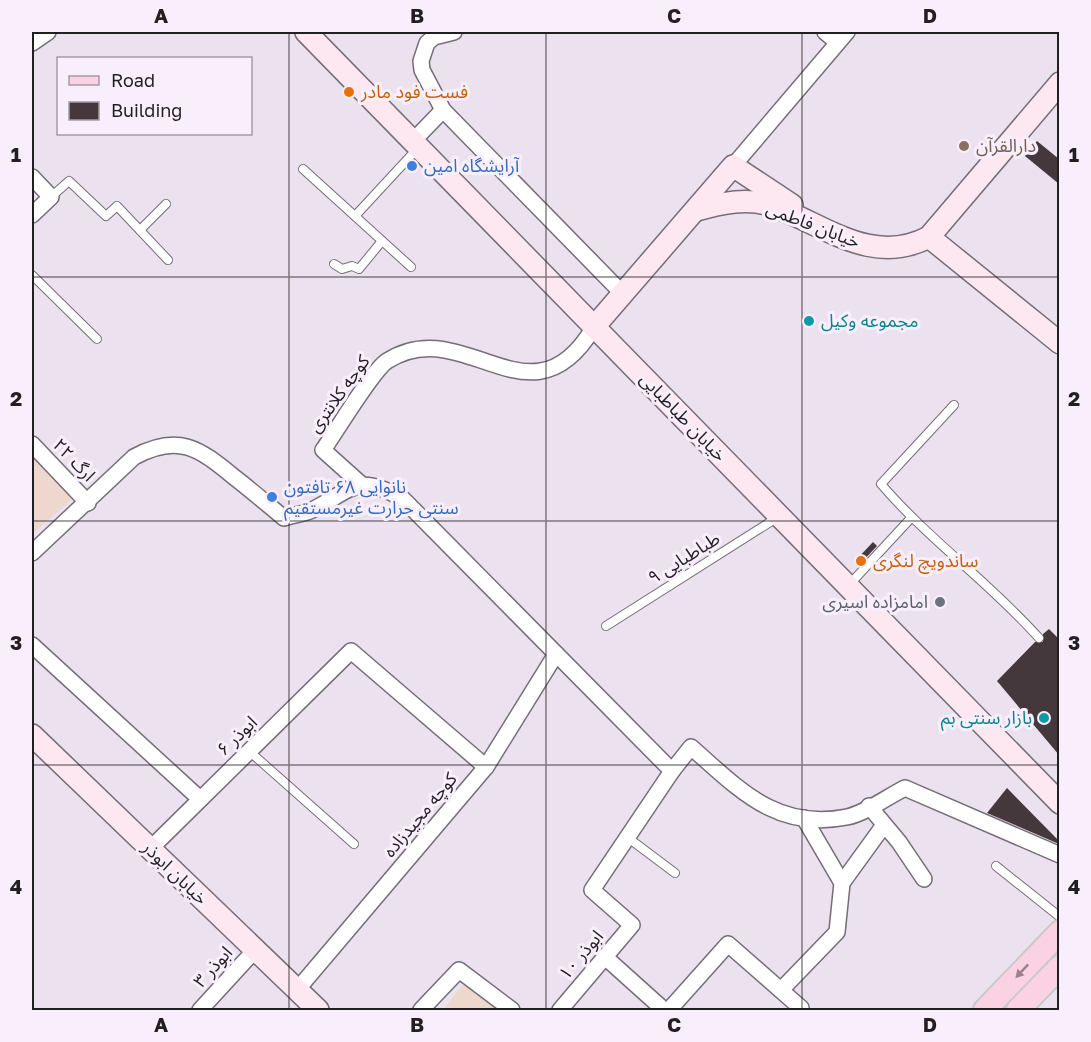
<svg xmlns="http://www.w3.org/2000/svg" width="1091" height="1042" viewBox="0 0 1091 1042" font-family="'Golos Text','Noto Sans Arabic',sans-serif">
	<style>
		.education { fill: #eed7cc }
		.building { fill: #45383c }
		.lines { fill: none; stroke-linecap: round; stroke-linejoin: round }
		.lane-casing { stroke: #756d77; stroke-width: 10 }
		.street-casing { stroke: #756d77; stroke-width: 18 }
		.secondary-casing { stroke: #756d77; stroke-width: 24 }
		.primary-casing { stroke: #cac9ca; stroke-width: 26 }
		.lane { stroke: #fff; stroke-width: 8 }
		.street { stroke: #fff; stroke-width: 15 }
		.secondary { stroke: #fde8f2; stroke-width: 21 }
		.primary { stroke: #fbd2e4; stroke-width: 22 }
		.oneway { fill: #99818d }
		.grid { fill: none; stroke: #221f23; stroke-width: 1.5; stroke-opacity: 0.55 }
		.food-dot { fill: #e8710a; stroke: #f9effc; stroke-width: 2 }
		.education-dot { fill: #8d6e63; stroke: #f9effc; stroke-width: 2 }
		.shop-dot { fill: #3f7fe0; stroke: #f9effc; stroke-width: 2 }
		.culture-dot { fill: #0f9aa8; stroke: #f9effc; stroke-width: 2 }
		.worship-dot { fill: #6b7280; stroke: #f9effc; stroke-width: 2 }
		.labels { text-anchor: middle; stroke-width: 6; stroke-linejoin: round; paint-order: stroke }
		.food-label { font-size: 18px; fill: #c56008; stroke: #f9effc; text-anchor: start }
		.education-label { font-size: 18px; fill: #785e54; stroke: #f9effc; text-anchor: start }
		.shop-label { font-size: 18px; fill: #366cbe; stroke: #f9effc; text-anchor: start }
		.street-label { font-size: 18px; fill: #221f23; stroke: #f9effc }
		.culture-label { font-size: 18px; fill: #0d838f; stroke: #f9effc; text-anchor: start }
		.worship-label { font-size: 18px; fill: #5b616d; stroke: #f9effc; text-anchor: end }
		.neatline { fill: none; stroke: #221f23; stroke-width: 2 }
		.grid-label { font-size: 20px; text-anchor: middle; font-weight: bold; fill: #221f23 }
	</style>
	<rect width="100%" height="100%" fill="#ece2ef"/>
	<!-- education -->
	<g class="education">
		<path d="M32,452L76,496L32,534Z"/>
		<path d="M463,985H471L504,1010H443Z"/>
	</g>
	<!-- building -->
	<g class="building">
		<path d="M1037,141L1059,159V184L1025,156Z"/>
		<path d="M873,542L877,546L859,565L855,561Z"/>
		<path d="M1049,629L1059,639V755L997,681L1035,642H1043V634Z"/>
		<path d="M1007,788L1059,841V844L987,813Z"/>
	</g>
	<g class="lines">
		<defs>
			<g id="lane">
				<path d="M303,169L411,267"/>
				<path d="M51,197L69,181L106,216L117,206L168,260"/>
				<path d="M355,216L417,149"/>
				<path d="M140,230L166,204"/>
				<path d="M334,264L342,269L352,266L359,269L382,241"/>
				<path d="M32,275L97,339"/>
				<path d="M954,405L881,484C929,540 990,583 1039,638"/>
				<path d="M849,585L911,518"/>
				<path d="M606,626L778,517"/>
				<path d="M249,751L354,844"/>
				<path d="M627,837L675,873"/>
				<path d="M996,866L1060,917"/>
			</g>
			<g id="street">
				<path d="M454,32L434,37L427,43L421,61L422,70L443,110L622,293"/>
				<path d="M825,32L837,42"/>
				<path d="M32,43L48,32"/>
				<path d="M413,141L443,110"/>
				<path d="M733,166L847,32"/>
				<path d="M32,177L51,197L32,215"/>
				<path d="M32,444L88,503"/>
				<path d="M362,485L323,450C336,432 372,371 387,361C464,311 531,433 594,327"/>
				<path d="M32,553L134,457C178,433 199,448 234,477C251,490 267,504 284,518C293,515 304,514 312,510C352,490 356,472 403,499L672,771L691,747C739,789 776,831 847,817C866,813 887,797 905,788L1060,855"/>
				<path d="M32,645L200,799"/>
				<path d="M869,806L899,842L924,879"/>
				<path d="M804,818L842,883"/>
				<path d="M150,849L351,651L486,767"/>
				<path d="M605,957L664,1010"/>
				<path d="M297,990L486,767L556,654"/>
				<path d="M781,990L837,932L842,883L884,825"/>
				<path d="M200,1010L255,950"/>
				<path d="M421,1010L459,970L512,1010"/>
				<path d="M560,1010L632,925L592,890L672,771"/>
				<path d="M669,1010L728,944L801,1008L799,1010"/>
			</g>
			<g id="secondary">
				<path d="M306,32L1060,803"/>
				<path d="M697,210C721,203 749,197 773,206C825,225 872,267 929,237L1060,83"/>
				<path d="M929,237L1060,343"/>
				<path d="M594,327L733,166L792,205"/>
				<path d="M32,735L318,1010"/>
			</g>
			<g id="primary">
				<path d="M985,1010L1060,932"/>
				<path d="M1018,1010L1060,967"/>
			</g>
		</defs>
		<!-- lane casing -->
		<use href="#lane" class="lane-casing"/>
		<!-- street casing -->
		<use href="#street" class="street-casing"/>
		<!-- secondary casing -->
		<use href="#secondary" class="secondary-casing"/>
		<!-- primary casing -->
		<use href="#primary" class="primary-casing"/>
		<!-- lane -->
		<use href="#lane" class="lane"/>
		<!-- street -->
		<use href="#street" class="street"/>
		<!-- secondary -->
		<use href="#secondary" class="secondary"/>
		<!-- primary -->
		<use href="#primary" class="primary"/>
	</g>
	<!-- one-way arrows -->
	<defs><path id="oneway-solid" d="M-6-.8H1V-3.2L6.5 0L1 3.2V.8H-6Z" transform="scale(1.5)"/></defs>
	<use class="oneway" href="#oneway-solid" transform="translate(1022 971) rotate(133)"/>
	<!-- grid -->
	<path class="grid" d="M289,32V1010M546,32V1010M802,32V1010M32,277H1060M32,521H1060M32,765H1060"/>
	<!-- markers -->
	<g class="food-dot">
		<circle cx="349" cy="92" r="6"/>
		<circle cx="861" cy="561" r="6"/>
	</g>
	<circle class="education-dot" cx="964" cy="146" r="6"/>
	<g class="shop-dot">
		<circle cx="412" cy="166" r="6"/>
		<circle cx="272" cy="497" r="6"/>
	</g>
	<g class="culture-dot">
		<circle cx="809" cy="321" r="6"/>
		<circle cx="1044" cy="718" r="6"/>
	</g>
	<circle class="worship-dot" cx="940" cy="602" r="6"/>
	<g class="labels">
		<!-- food labels -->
		<g class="food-label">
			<text x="361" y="98">فست فود مادر</text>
			<text x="873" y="567">ساندویچ لنگری</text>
		</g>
		<!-- education labels -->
		<g class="education-label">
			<text x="976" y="152">دارالقرآن</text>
		</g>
		<!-- shop labels -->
		<g class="shop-label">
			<text x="424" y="172">آرایشگاه امین</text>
			<text x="284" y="493">نانوایی ۶۸ تافتون<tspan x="284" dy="21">سنتی حرارت غیرمستقیم</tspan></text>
		</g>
		<!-- street labels -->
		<g class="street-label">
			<text transform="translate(813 225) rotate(21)" y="6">خیابان فاطمی</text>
			<text transform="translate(339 394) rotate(-54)" y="6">کوچه کلانتری</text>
			<text transform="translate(683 417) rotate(46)" y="6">خیابان طباطبایی</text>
			<text transform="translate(74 460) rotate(46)" y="6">ارگ ۲۲</text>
			<text transform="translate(684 558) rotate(-32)" y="6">طباطبایی ۹</text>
			<text transform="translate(237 736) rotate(-44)" y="6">ابوذر ۶</text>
			<text transform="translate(420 815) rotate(-50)" y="6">کوچه مجیدزاده</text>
			<text transform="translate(175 873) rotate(44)" y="6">خیابان ابوذر</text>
			<text transform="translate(581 955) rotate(-50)" y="6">ابوذر ۱۰</text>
			<text transform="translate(213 967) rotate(-48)" y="6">ابوذر ۳</text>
		</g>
		<!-- culture labels -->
		<g class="culture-label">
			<text x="821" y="327">مجموعه وکیل</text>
			<text x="1032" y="724" text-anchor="end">بازار سنتی بم</text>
		</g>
		<!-- worship labels -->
		<g class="worship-label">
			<text x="928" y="608">امامزاده اسیری</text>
		</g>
	</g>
	<!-- border -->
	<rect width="1091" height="1042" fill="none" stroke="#f9effc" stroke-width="66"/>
	<!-- legend -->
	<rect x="57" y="57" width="195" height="78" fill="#f9effc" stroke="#a39ca5" stroke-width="1.5"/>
	<rect x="69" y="76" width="30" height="9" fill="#fbd2e4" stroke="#a39ca5" stroke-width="1.5"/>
	<text x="111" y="87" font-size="18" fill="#221f23">Road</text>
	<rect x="69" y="102" width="30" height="18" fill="#45383c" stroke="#a39ca5" stroke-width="1.5"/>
	<text x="111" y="117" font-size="18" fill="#221f23">Building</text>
	<rect x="33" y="33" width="1025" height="976" class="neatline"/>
	<g class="grid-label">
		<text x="161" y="23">A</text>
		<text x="417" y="23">B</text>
		<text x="674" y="23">C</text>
		<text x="930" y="23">D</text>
		<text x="16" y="162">1</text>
		<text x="1074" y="162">1</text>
		<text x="16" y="406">2</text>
		<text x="1074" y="406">2</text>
		<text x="16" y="650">3</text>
		<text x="1074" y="650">3</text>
		<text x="16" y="894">4</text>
		<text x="1074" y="894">4</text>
		<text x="161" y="1032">A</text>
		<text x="417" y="1032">B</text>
		<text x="674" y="1032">C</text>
		<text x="930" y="1032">D</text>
	</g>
</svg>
